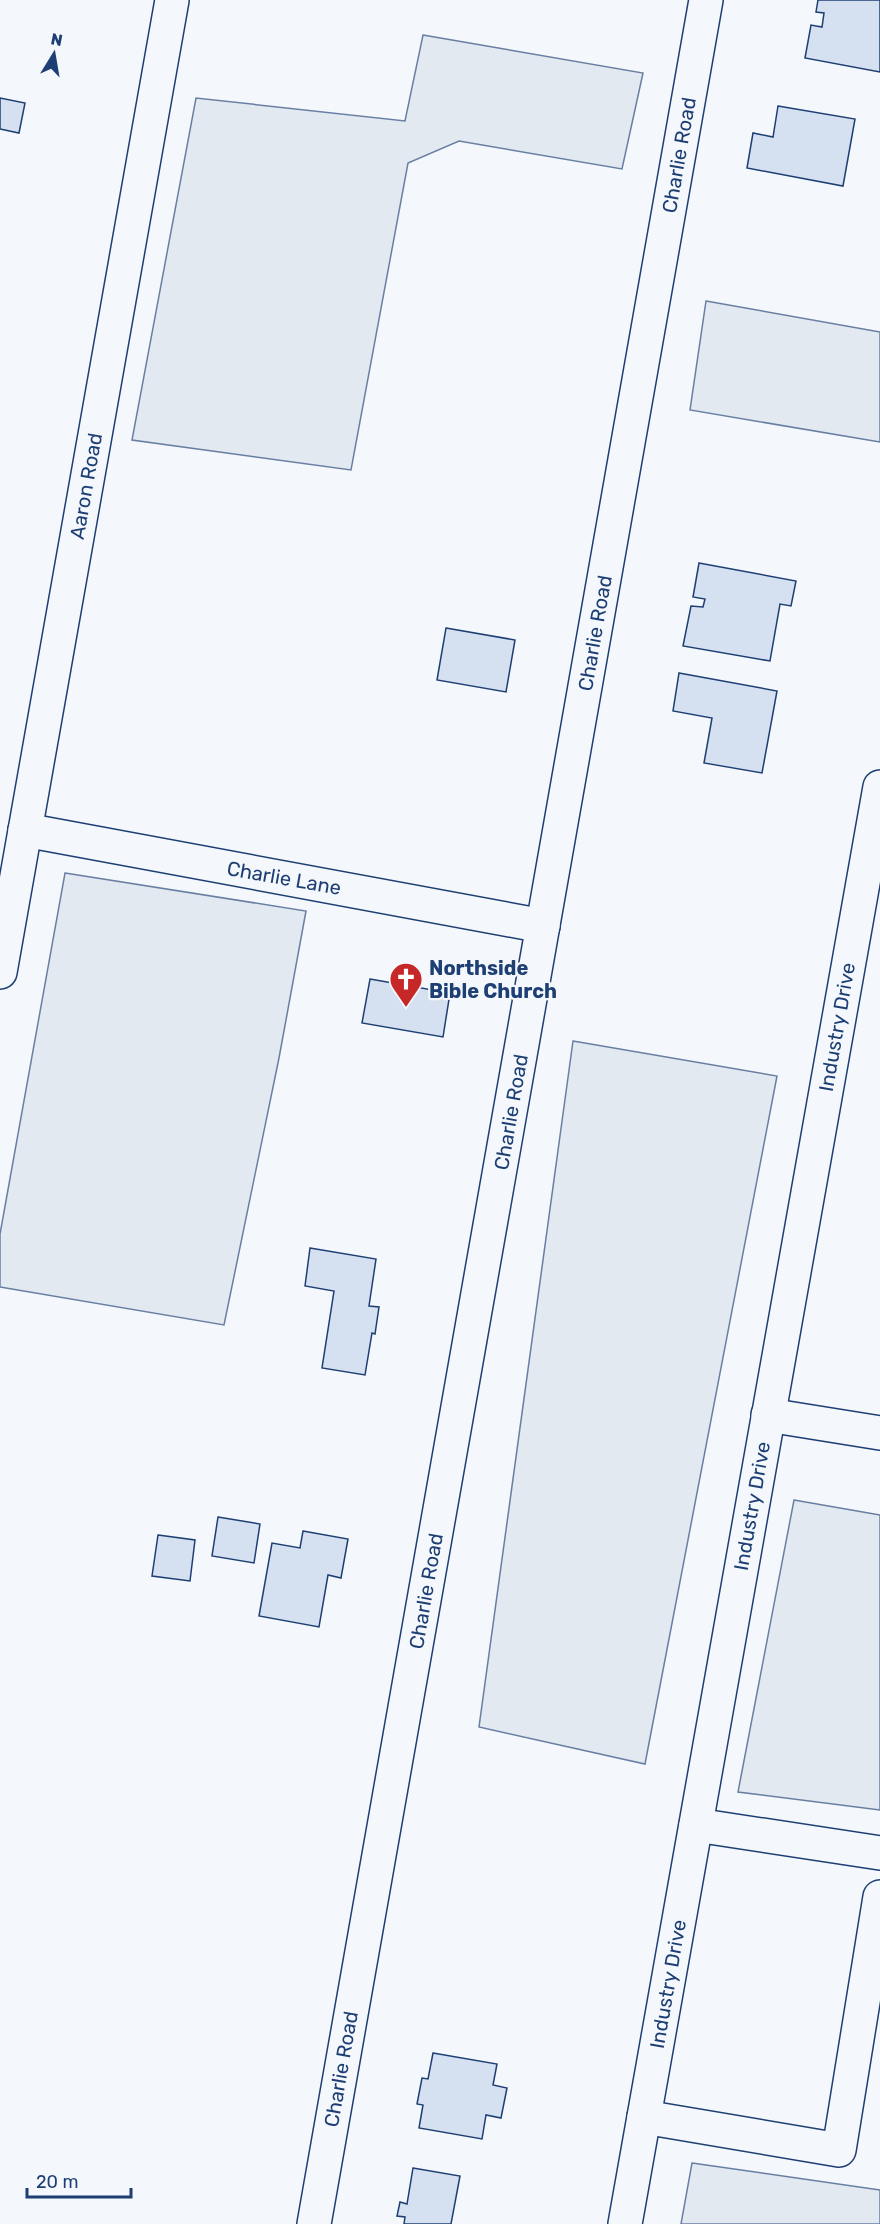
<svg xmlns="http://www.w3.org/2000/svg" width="880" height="2224" viewBox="0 0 880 2224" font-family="Rubik,sans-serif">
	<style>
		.green { fill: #e3e9f0; stroke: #687fa3; stroke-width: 1.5 }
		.building { fill: #d5e0f0; stroke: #1d3f73; stroke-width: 1.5 }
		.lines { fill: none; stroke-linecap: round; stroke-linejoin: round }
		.minor-casing { stroke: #1d3f73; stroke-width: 36 }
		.minor { stroke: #f4f7fb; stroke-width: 33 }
		.labels { text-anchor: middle; stroke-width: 4.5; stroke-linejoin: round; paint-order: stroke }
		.street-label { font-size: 20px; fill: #1d3f73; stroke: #f4f7fb }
		.poi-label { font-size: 20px; font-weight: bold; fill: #1d3f73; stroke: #f4f7fb; text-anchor: start }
	</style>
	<rect width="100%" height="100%" fill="#f4f7fb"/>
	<!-- green -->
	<g class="green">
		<path d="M423,35L643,73L622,169L459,141L408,163L351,470L132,440L196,98L405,121Z"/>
		<path d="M706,301L880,332V442L690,410Z"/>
		<path d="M65,873L306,911L279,1058L224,1325L0,1287V1234Z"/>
		<path d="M573,1041L777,1076L645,1764L479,1727Z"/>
		<path d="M794,1500L880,1515V1810L738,1792Z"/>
		<path d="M692,2163L880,2190V2224H681Z"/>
	</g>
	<!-- building -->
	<g class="building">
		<path d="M818,0H880V72L805,58L811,25L822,27L824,13L816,12Z"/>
		<path d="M0,98L25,103L19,133L0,129Z"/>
		<path d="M778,106L855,119L843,186L747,168L753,133L773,137Z"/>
		<path d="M699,563L796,581L791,606L780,604L770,661L683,646L691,606L703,607L705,599L693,597Z"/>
		<path d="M446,628L515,640L506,692L437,680Z"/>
		<path d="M679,673L777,691L762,773L704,763L712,718L673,711Z"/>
		<path d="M370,979L450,993L443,1037L362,1023Z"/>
		<path d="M310,1248L376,1259L369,1306L379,1307L375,1334L372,1333L365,1375L322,1368L334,1291L305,1286Z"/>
		<path d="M218,1517L260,1524L254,1563L212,1556Z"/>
		<path d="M303,1531L348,1539L341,1578L328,1575L319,1627L259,1616L272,1543L300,1548Z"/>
		<path d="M158,1535L195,1540L190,1581L152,1576Z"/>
		<path d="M433,2053L497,2064L493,2085L507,2088L501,2118L486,2115L482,2139L419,2128L423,2105L417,2104L422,2078L428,2079Z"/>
		<path d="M413,2168L460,2176L451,2224H404L405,2217L397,2216L400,2202L407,2204Z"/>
	</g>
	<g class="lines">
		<defs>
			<g id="minor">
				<path d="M25,830L543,926"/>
				<path d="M0,972L172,0"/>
				<path d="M768,1415L880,1433"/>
				<path d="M696,1825L880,1853"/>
				<path d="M644,2117L839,2150L880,1897"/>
				<path d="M314,2224L706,0"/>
				<path d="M625,2224L880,787"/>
			</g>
		</defs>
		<!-- minor casing -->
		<use href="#minor" class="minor-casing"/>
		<!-- minor -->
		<use href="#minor" class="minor"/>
	</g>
	<!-- icons -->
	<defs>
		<symbol id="church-pin" viewBox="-11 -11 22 30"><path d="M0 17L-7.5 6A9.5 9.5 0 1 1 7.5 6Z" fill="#c62828" stroke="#f4f7fb"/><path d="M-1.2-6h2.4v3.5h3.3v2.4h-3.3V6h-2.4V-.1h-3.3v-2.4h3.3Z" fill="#fff"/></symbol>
	</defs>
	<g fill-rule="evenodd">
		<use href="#church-pin" x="387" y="960" width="38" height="52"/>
	</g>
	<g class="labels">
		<!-- street labels -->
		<g class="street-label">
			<text transform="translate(679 155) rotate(-80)" y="7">Charlie Road</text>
			<text transform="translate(86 486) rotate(-80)" y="7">Aaron Road</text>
			<text transform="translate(595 633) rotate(-80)" y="7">Charlie Road</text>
			<text transform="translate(284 878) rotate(10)" y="7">Charlie Lane</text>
			<text transform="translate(837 1027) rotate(-80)" y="7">Industry Drive</text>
			<text transform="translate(511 1112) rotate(-80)" y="7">Charlie Road</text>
			<text transform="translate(752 1506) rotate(-80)" y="7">Industry Drive</text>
			<text transform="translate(426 1591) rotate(-80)" y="7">Charlie Road</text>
			<text transform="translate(668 1984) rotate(-80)" y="7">Industry Drive</text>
			<text transform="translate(341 2069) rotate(-80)" y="7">Charlie Road</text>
		</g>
		<!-- poi labels -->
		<g class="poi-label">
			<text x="429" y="975">Northside<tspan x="429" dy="23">Bible Church</tspan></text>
		</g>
	</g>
	<!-- north arrow -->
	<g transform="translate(54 54) rotate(11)" stroke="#f4f7fb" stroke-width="4.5" paint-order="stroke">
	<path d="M0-4.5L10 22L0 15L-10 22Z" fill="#1d3f73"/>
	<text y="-9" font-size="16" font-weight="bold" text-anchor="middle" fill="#1d3f73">N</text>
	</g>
	<!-- scale -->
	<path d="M27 2188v9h104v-9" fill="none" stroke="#1d3f73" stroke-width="3"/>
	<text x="36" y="2188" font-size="18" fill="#1d3f73" stroke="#f4f7fb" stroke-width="4.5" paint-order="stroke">20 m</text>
</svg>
